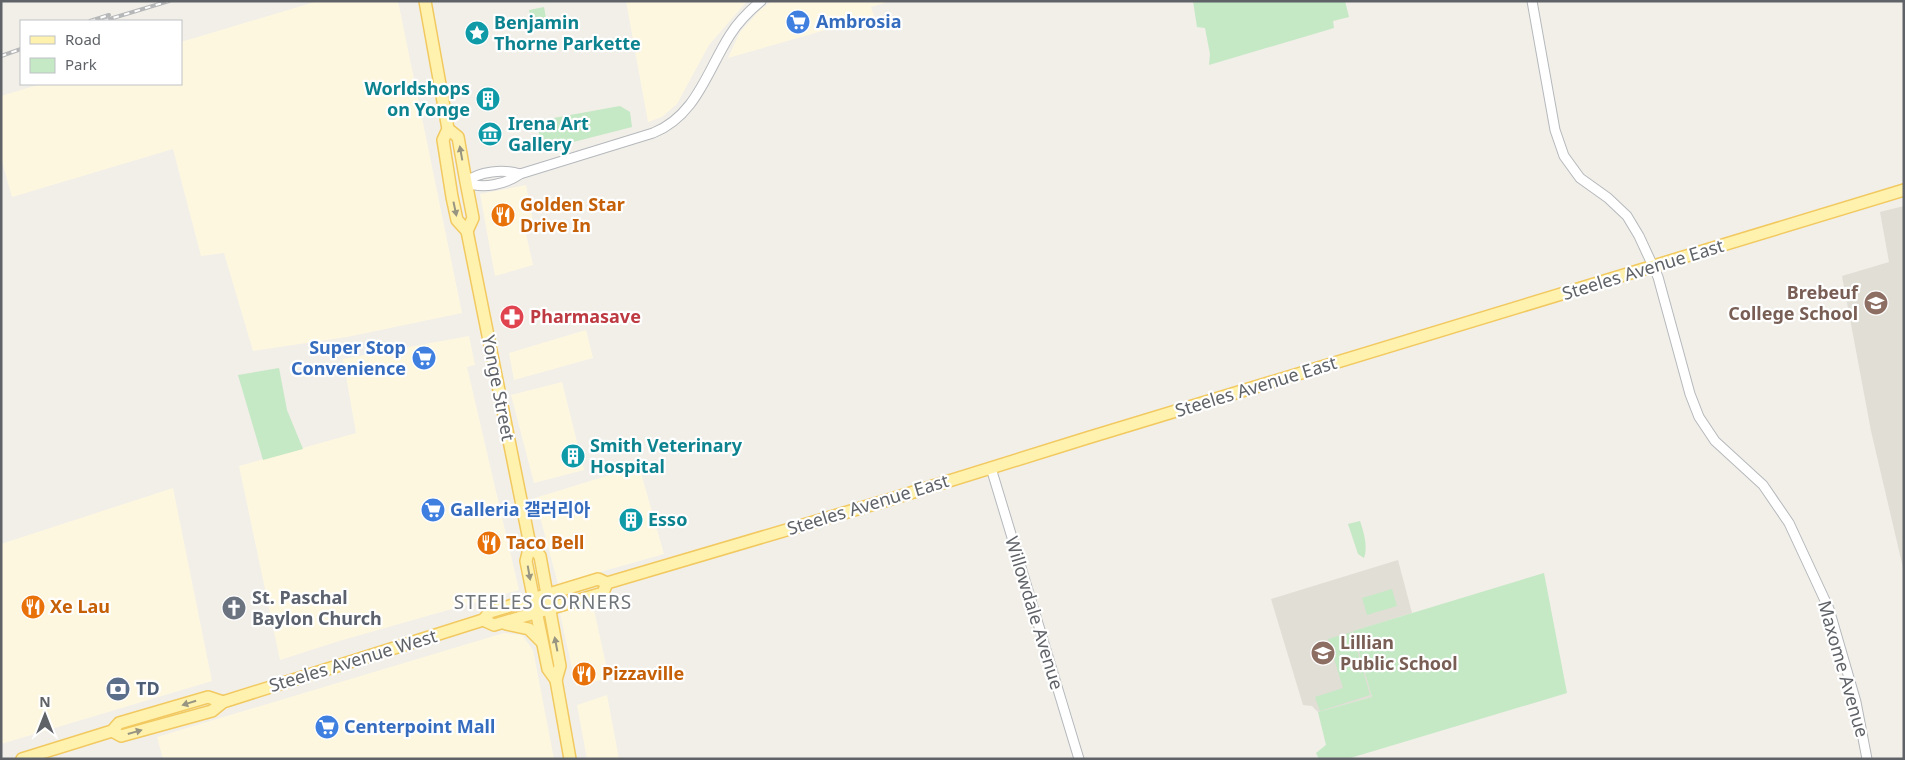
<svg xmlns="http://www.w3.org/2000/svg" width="1905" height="760" viewBox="0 0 1905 760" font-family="'Noto Sans','Noto Sans KR',sans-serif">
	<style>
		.commercial { fill: #fef7e0 }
		.education { fill: #e1ded6 }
		.green { fill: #c5e8c5 }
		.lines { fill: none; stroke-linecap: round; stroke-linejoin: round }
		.minor-casing { stroke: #b5b8bc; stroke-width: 11 }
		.major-casing { stroke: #f2c960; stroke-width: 14 }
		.minor { stroke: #fff; stroke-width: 9 }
		.major { stroke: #fff2af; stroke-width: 11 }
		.rail-casing { stroke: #b6b7b8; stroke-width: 4 }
		.rail { stroke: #fff; stroke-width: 2; stroke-dasharray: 5.5; stroke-linecap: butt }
		.oneway { fill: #979581 }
		.labels { text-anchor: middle; stroke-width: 4.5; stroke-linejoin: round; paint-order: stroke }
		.shop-label { font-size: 18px; font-weight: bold; fill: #366cbe; stroke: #fff; text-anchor: start }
		.culture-label { font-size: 18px; font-weight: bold; fill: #0d838f; stroke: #fff; text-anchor: start }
		.food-label { font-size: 18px; font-weight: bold; fill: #c56008; stroke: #fff; text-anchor: start }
		.street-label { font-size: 18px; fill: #5f6368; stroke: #fff }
		.education-label { font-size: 18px; font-weight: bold; fill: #785e54; stroke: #fff; text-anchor: end }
		.health-label { font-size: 18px; font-weight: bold; fill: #be3a42; stroke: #fff; text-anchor: start }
		.worship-label { font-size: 18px; font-weight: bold; fill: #5b616d; stroke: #fff; text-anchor: start }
		.service-label { font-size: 18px; font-weight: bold; fill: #4e5e75; stroke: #fff; text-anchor: start }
		.neighbourhood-label { font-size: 19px; letter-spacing: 1px; fill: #70757a; stroke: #fff }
	</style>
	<rect width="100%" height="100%" fill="#f1efe8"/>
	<!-- commercial -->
	<g class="commercial">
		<path d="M318,1H398L462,313L347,337L253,351L224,253L201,256L173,149L12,197L1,158V96L41,84H181V42Z"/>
		<path d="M626,1H747L709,45L677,104L662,117L648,122Z"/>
		<path d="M772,1H891L871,7L874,16L728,58L740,32L761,9Z"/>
		<path d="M526,185L533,221L524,225L533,265L495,276L480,194Z"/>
		<path d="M586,330L593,358L514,380L509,353Z"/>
		<path d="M469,336L475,365L467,367L519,590L339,641L280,660L239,466L356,433L343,359Z"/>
		<path d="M562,382L584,470L534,483L511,395Z"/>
		<path d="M639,466L664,554L558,584L535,498Z"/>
		<path d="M173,488L212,681L1,744V544Z"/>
		<path d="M592,601L609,678L576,686L560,614L565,609Z"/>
		<path d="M504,633L522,635L533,650L554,759H163L157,737Z"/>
		<path d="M607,695L619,759H587L577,705Z"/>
	</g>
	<!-- education -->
	<g class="education">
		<path d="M1904,206V572L1871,431L1842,276L1889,262L1880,212Z"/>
		<path d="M1398,560L1412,613L1354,631L1372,697L1318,712L1312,706L1303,705L1271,599Z"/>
	</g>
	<!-- green -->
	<g class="green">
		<path d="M1193,1H1345L1349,17L1333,21L1334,28L1209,65L1210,54L1205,28L1197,27Z"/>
		<path d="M544,7L548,29L533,31L529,10Z"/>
		<path d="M620,106L630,112L632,127L542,150L537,121Z"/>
		<path d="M279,368L287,410L303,449L263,460L238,375Z"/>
		<path d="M1360,521C1364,533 1368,547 1364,558L1358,554L1348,524Z"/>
		<path d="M1544,573L1567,693L1347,759H1319L1316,753L1326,745L1318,712L1372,697L1353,631Z"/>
		<path d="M1392,589L1397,606L1367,615L1362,598Z"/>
		<path d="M1352,632L1370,695L1320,711L1315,697L1343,688L1328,639Z"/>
	</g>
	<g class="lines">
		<defs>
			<g id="minor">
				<path d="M1532,1L1555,130L1564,156L1580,178L1608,198L1627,216L1639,236L1658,277L1690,394L1699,417L1715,441L1763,485L1789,523L1829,609L1856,702L1867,759"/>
				<path d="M466,182C482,190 506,184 520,174L653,133C696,116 707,71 730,35C738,22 749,11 761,1"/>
				<path d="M466,182C479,171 504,169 520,174"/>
				<path d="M991,468L1079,759"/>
			</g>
			<g id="major">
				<path d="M425,1L448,129L443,140L452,197L457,220L467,231L530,545L526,561L532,591L548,669L556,680L570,759"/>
				<path d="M448,129L458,137L466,182L473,218L467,231"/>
				<path d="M530,545L540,556L560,666L556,680"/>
				<path d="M483,620L494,625L603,593L607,583"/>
				<path d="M506,624L529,629L542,642"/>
				<path d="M112,731L121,736L212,711L223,702L483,620L490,612L598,579L607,583L888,500L1087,438L1904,190"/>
				<path d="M22,759L112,731L119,723L208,697L223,702"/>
			</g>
		</defs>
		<!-- minor casing -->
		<use href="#minor" class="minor-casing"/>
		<!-- major casing -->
		<use href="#major" class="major-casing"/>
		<!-- minor -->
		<use href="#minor" class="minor"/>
		<!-- major -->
		<use href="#major" class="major"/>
		<defs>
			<g id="rail">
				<path d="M90,21L109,15"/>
				<path d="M103,21L169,1"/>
				<path d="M1,56L21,49"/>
			</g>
		</defs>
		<!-- rail casing -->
		<use href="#rail" class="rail-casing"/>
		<!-- rail -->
		<use href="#rail" class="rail"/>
	</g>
	<!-- one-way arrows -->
	<defs><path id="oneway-solid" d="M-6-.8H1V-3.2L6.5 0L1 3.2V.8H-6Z" transform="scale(1.25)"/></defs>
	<g class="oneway">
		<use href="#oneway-solid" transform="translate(461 153) rotate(-100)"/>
		<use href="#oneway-solid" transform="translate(455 209) rotate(78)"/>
		<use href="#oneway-solid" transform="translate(529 573) rotate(80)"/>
		<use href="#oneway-solid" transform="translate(556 644) rotate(-101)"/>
		<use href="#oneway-solid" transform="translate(189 703) rotate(162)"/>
		<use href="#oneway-solid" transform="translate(135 732) rotate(-16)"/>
	</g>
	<!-- icons -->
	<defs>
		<symbol id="supermarket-disc" viewBox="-11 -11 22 22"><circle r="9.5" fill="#3f7fe0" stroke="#fff"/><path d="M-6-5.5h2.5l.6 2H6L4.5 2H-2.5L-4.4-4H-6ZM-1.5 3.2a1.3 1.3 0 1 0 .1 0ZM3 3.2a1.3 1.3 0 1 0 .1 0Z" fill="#fff"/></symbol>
		<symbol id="sight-disc" viewBox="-11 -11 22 22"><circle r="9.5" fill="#0f9aa8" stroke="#fff"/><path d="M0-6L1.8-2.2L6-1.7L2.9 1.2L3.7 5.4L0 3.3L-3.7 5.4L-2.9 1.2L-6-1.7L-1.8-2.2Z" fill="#fff"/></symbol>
		<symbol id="building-disc" viewBox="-11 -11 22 22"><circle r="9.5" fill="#0f9aa8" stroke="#fff"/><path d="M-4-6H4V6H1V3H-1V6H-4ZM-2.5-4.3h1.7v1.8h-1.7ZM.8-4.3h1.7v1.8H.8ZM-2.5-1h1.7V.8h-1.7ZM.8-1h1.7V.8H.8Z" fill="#fff"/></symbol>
		<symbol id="museum-disc" viewBox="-11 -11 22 22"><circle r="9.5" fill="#0f9aa8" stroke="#fff"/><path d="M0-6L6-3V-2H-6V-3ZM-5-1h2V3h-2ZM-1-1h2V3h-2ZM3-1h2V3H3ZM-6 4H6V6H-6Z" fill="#fff"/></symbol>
		<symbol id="restaurant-disc" viewBox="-11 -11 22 22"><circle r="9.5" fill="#e8710a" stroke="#fff"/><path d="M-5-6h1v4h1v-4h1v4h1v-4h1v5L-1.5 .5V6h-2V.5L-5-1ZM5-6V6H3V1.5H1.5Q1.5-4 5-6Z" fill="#fff"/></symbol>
		<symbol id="school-disc" viewBox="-11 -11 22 22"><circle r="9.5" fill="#8d6e63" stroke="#fff"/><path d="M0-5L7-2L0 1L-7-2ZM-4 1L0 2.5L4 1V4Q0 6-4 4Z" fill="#fff"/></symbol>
		<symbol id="pharmacy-disc" viewBox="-11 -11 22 22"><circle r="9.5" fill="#e0444e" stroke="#fff"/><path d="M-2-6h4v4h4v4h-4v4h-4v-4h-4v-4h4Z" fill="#fff"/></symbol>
		<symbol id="church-disc" viewBox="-11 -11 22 22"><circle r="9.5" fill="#6b7280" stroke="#fff"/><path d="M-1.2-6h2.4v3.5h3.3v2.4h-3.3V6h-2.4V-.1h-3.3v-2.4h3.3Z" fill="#fff"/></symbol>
		<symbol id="bank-disc" viewBox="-11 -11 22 22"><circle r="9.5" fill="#5c6f8a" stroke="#fff"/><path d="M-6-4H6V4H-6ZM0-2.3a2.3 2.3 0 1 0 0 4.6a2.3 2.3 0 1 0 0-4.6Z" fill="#fff"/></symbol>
	</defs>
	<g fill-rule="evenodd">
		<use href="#supermarket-disc" x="784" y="8" width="28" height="28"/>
		<use href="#sight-disc" x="463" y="19" width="28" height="28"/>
		<use href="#building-disc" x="474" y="85" width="28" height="28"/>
		<use href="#museum-disc" x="476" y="120" width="28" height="28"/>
		<use href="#restaurant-disc" x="489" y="201" width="28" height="28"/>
		<use href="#school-disc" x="1862" y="289" width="28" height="28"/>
		<use href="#pharmacy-disc" x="498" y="303" width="28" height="28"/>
		<use href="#supermarket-disc" x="410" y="344" width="28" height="28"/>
		<use href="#building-disc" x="559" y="442" width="28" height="28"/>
		<use href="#supermarket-disc" x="419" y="496" width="28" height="28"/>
		<use href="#building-disc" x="617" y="506" width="28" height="28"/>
		<use href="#restaurant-disc" x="475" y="529" width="28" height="28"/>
		<use href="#restaurant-disc" x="19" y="593" width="28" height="28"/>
		<use href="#church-disc" x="220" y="594" width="28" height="28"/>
		<use href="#school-disc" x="1309" y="639" width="28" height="28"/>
		<use href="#restaurant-disc" x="570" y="660" width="28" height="28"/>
		<use href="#bank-disc" x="104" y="675" width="28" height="28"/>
		<use href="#supermarket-disc" x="313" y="713" width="28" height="28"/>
	</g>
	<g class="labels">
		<!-- shop labels -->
		<g class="shop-label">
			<text x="816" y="28">Ambrosia</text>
			<text x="406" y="354" text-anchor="end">Super Stop<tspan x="406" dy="21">Convenience</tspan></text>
			<text x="450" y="516">Galleria 갤러리아</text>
			<text x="344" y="733">Centerpoint Mall</text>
		</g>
		<!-- culture labels -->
		<g class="culture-label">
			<text x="494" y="29">Benjamin<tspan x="494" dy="21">Thorne Parkette</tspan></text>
			<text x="470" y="95" text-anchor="end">Worldshops<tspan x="470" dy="21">on Yonge</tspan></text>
			<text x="508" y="130">Irena Art<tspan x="508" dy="21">Gallery</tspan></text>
			<text x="590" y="452">Smith Veterinary<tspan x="590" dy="21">Hospital</tspan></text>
			<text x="648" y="526">Esso</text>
		</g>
		<!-- food labels -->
		<g class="food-label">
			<text x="520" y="211">Golden Star<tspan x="520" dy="21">Drive In</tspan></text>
			<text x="506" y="549">Taco Bell</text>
			<text x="50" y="613">Xe Lau</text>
			<text x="602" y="680">Pizzaville</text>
		</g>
		<!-- street labels -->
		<g class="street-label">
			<text transform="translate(1643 270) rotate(-17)" y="6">Steeles Avenue East</text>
			<text transform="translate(1256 387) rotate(-17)" y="6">Steeles Avenue East</text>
			<text transform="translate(498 388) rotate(79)" y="6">Yonge Street</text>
			<text transform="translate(868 505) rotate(-17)" y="6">Steeles Avenue East</text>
			<text transform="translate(1034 613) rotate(73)" y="6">Willowdale Avenue</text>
			<text transform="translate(353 661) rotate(-17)" y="6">Steeles Avenue West</text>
			<text transform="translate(1843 669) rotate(74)" y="6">Maxome Avenue</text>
		</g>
		<!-- education labels -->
		<g class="education-label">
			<text x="1858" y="299">Brebeuf<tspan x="1858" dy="21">College School</tspan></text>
			<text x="1340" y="649" text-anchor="start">Lillian<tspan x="1340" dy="21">Public School</tspan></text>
		</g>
		<!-- health labels -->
		<g class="health-label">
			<text x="530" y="323">Pharmasave</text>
		</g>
		<!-- worship labels -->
		<g class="worship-label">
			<text x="252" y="604">St. Paschal<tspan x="252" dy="21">Baylon Church</tspan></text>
		</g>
		<!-- service labels -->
		<g class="service-label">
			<text x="136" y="695">TD</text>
		</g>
		<!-- neighbourhood labels -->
		<g class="neighbourhood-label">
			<text x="543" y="609">STEELES CORNERS</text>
		</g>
	</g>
	<!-- border -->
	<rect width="1905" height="760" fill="none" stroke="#5f6368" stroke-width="5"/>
	<!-- legend -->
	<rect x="20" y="20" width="162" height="65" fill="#ffffff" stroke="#bfc1c3"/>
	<rect x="30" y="36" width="25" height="8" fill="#fff2af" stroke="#bfc1c3"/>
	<text x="65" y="45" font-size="15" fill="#5f6368">Road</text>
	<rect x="30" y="58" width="25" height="15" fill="#c5e8c5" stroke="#bfc1c3"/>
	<text x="65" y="70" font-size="15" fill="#5f6368">Park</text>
	<!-- north arrow -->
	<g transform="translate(45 715)" stroke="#ffffff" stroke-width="4" paint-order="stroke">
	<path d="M0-4L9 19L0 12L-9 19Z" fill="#5f6368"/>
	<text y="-8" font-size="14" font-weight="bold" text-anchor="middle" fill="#5f6368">N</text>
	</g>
</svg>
